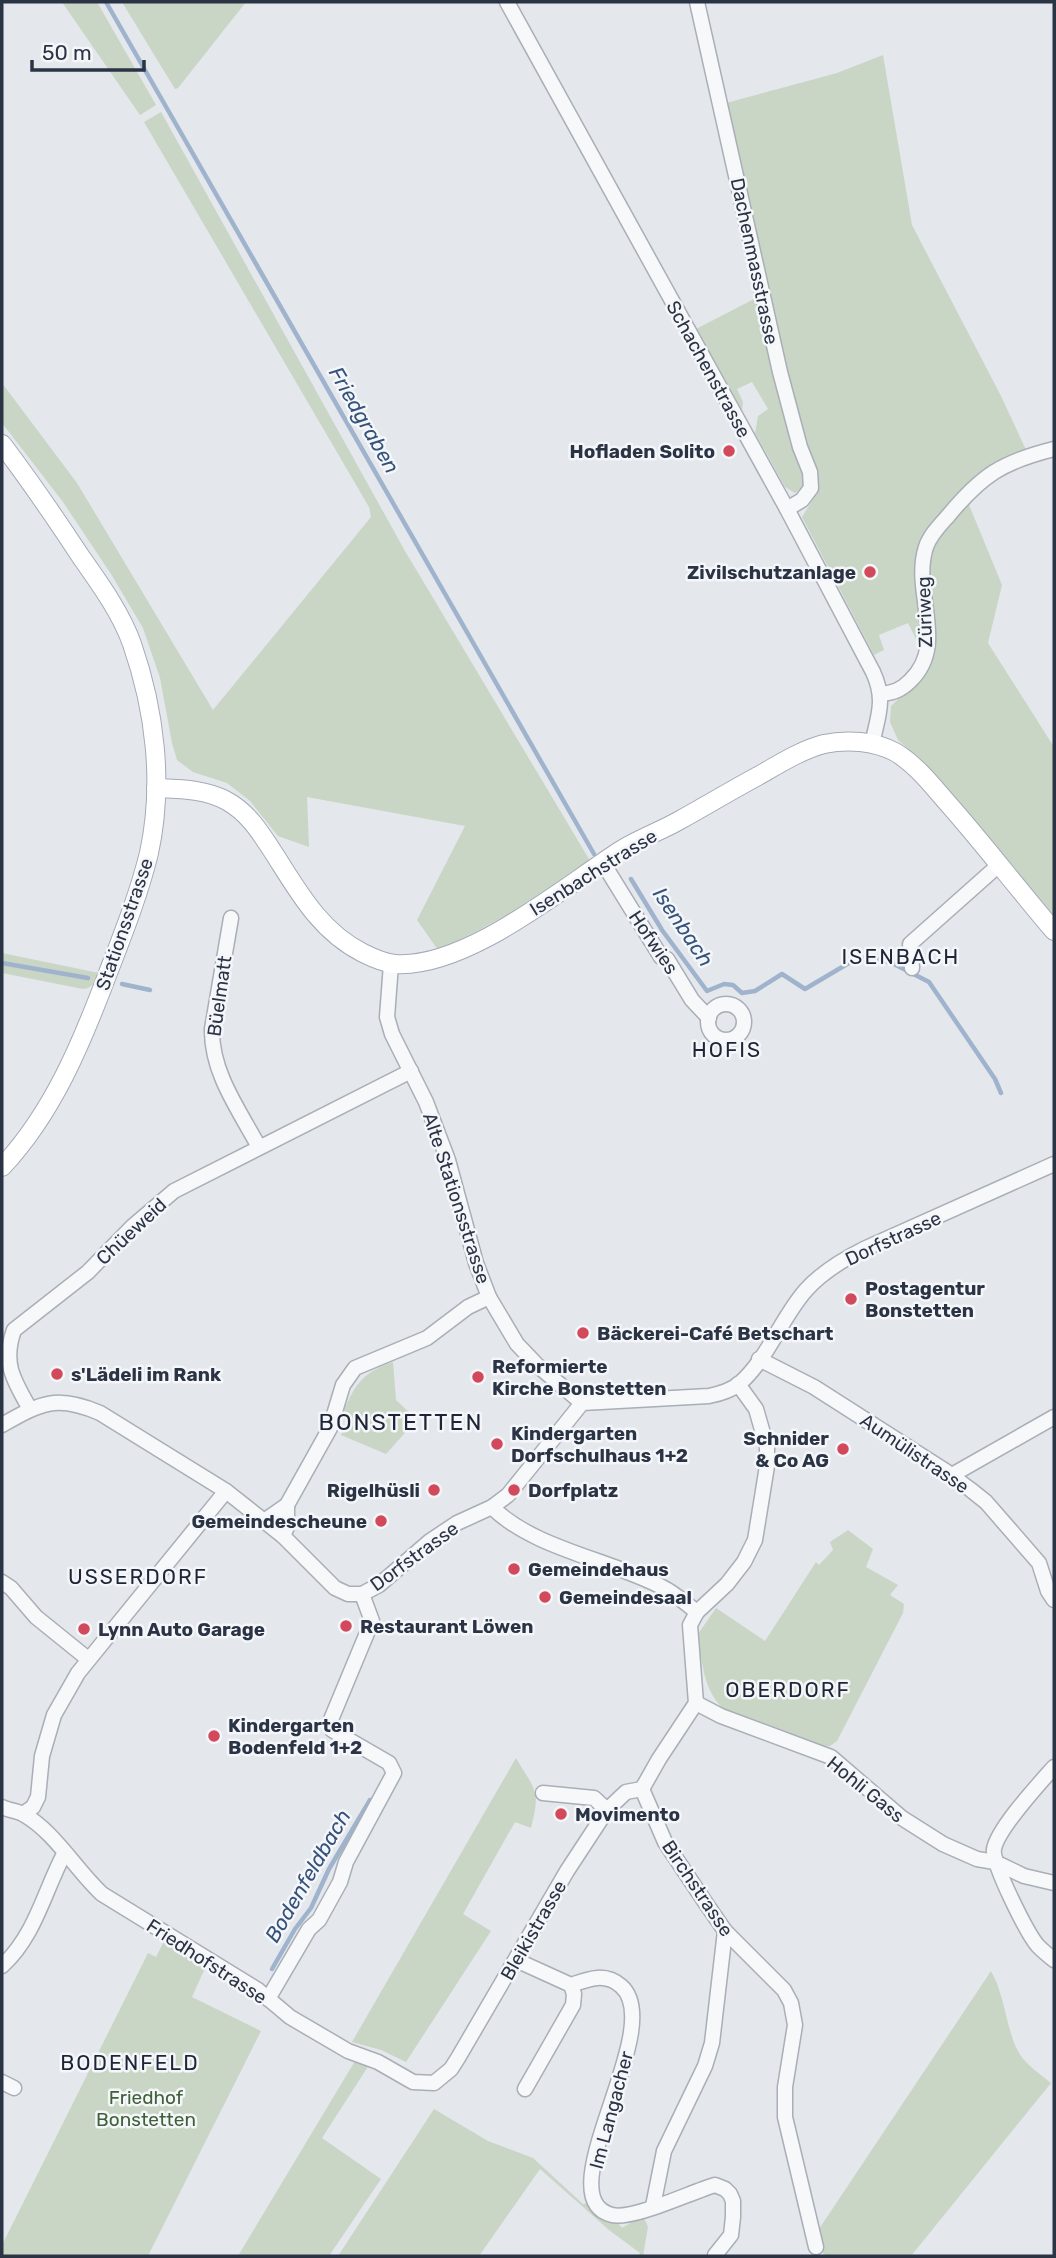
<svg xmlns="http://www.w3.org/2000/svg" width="1056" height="2258" viewBox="0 0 1056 2258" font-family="Rubik,sans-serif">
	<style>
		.green { fill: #c9d6c5 }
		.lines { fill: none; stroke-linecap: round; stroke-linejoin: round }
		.stream { stroke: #9fb4cc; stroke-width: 4.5 }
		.minor-casing { stroke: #a9aeb7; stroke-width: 17 }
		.major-casing { stroke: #a3abb8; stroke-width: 20 }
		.minor { stroke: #f7f8fa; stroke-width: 14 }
		.major { stroke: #fff; stroke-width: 18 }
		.poi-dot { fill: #d1495b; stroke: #f4f6f9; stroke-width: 2.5 }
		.labels { text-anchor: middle; stroke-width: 5; stroke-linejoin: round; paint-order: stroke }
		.street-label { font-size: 19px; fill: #2b3445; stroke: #f4f6f9 }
		.poi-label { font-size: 19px; font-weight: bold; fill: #2b3445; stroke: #f4f6f9; text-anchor: start }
		.park-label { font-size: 19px; fill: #3f6138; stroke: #f4f6f9 }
		.water-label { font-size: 21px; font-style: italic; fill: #34527a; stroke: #f4f6f9 }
		.neighbourhood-label { font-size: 21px; letter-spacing: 2px; fill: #1d2536; stroke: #f4f6f9 }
		.quarter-label { font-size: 23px; letter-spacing: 2px; fill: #1d2536; stroke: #f4f6f9 }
	</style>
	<rect width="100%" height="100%" fill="#e4e7ec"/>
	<!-- green -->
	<g class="green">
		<path d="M62,2H97L156,105L140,115Z"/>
		<path d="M122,2H246L178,88L175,89Z"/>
		<path d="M883,55L912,225L1001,396L1027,452L932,529L925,634L921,649L908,623L879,635L884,650L874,655L802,517L817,493V473L804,445L788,386L726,103L837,73Z"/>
		<path d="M161,112L405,551L589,859C581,878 462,940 438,950L417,920L465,826L307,797L309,847L278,836L250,801L227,783L193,772L177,760L172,743L160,678L143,628L111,574L63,502L2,423V383L77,483L213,710L371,517L369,507L144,122Z"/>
		<path d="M758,297L805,479L803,487L795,493L785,487L755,433L758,416L768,409L752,382L737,389L743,402L742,410L696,329Z"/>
		<path d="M967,500L1002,585L988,643L1054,747V915L932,771L898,740L890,722L891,706L916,682L927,593L929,551L939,533Z"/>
		<path d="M2,953L99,973C95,982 93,988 83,989L2,973Z"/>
		<path d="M393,1362L396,1400L412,1415L411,1426L386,1454L341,1435L347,1420L341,1417C354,1387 360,1373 393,1362Z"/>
		<path d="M848,1530L873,1549L866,1567L898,1585L890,1595L904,1604L903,1613L837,1741L830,1746L821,1747L726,1711C703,1692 702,1662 698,1634L716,1608L765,1641L816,1562L819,1565L833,1550L830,1542Z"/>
		<path d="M516,1758C535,1790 541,1790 531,1828L515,1822L463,1914L491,1931L406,2062L381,2050L352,2042Z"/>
		<path d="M164,1941L206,1966L192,1997L261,2031L148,2256H2V2245L148,1953L156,1957Z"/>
		<path d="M991,1971C1006,1997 1006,2034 1021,2056C1028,2066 1041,2075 1051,2083L911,2256H824L817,2232Z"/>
		<path d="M355,2061L369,2065L322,2138L381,2179L329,2256H238Z"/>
		<path d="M434,2109L488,2141L533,2158L583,2204L588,2203L601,2216L618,2223L622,2228L639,2218H644L648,2227L643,2256H639L640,2253L609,2230L540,2169L479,2256H338Z"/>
	</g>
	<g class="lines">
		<!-- stream -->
		<g class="stream">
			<path d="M106,2L594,854"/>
			<path d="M631,879L662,930L707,991L724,984L733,985L742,993L755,991L782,974L805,989L854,960L873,958L892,963L929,982L995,1079L1001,1093"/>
			<path d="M2,963L88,978"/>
			<path d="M122,984L150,990"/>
			<path d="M272,1969L295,1929L311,1908L329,1869L370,1800"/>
		</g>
		<defs>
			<g id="minor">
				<path d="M507,2L787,509L873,672C886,700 878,716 872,744"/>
				<path d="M697,2L780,372L800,447L810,472L811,488L802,500L787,509"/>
				<path d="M881,694C893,693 901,690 910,681C949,644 911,592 926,547C930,535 940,525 948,516C982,475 1002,462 1054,449"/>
				<path d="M603,863L661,957L667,959L692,1000L709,1018"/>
				<path d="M231,918L212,1029C211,1072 239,1110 259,1147"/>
				<path d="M391,964L387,1017L392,1034L426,1102L448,1160L476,1263L489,1297L517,1344L538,1366L582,1403"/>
				<path d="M912,968L910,944L1000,864"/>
				<circle cx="726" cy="1022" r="18"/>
				<path d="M759,1359L814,1387L947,1472L971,1490L986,1502L1039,1563L1048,1591L1054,1600"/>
				<path d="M30,1409C14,1381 2,1363 14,1330L88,1272L133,1226L174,1191L411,1071"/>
				<path d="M2,1425C41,1403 56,1394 100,1413L226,1491L283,1536L335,1588L348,1594H362L379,1585L430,1541L457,1523L492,1507L508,1495L582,1403L709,1396C719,1394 730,1391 739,1384C768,1359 781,1318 806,1290C822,1272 842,1260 864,1249L1054,1164"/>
				<path d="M952,1475L1054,1417"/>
				<path d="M492,1507C532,1548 611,1560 662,1587C675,1593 686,1604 697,1612"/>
				<path d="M264,1521L287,1505L330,1428L343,1385L355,1368L427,1338L468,1307L489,1297"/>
				<path d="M283,1536L287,1527V1505"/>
				<path d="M2,1582L11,1588L36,1617L88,1659"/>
				<path d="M696,1703L721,1716L831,1757L902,1818L943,1844L977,1859L995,1862L1024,1876L1054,1883"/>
				<path d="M1054,1767C1039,1784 998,1828 994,1849C991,1862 1028,1935 1038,1946C1043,1951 1049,1956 1054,1960"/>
				<path d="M642,1789L665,1842L705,1902L725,1931L784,1990L791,2003L795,2025L785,2087V2117L816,2247"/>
				<path d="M642,1789L659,1759L696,1703L690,1625L697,1612L727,1584L744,1562L755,1540L767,1466V1447L756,1409L738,1384"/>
				<path d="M543,1793L594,1798L607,1810"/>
				<path d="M2,1807C8,1810 17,1811 23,1814C54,1831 76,1870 102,1894L258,1990L290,2017L348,2051L378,2062L413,2082L434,2083L451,2069L458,2058L567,1871L607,1810L626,1792L642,1789"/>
				<path d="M23,1814L33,1807L38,1797L42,1756L54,1715L78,1673L226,1491"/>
				<path d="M516,1960L571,1985C588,1979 605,1972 621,1986C669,2027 544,2198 612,2215C633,2220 691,2192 715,2185L725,2189L730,2194L733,2201V2217L731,2235L715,2255"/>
				<path d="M2,1966C35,1936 44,1892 64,1854"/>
				<path d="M268,1999L309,1929L319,1920L340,1882L346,1862L394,1773L389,1763L332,1730L330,1722L372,1621L362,1594"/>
				<path d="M2,2082L14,2088"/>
				<path d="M525,2089L573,2005L574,1994L571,1985"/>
				<path d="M653,2206L664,2151L705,2066L712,2043L725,1931"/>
			</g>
			<g id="major">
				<path d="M2,444C30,481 56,519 81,557C100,584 121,613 132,644C155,710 164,784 149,853C139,894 123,934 108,973C82,1042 53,1113 2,1167"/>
				<path d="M156,788C180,789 206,789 227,801C249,813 262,835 275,855C299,893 321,932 363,953C373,958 384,963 395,964C466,969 562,888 621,850C640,838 661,831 680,820C707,805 732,790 758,776C779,764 801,750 824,744C847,739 874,741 895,752C917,765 934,788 951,807C986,847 1019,890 1054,931"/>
			</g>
		</defs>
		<!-- minor casing -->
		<use href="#minor" class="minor-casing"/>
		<!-- major casing -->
		<use href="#major" class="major-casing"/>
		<!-- minor -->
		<use href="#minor" class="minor"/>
		<!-- major -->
		<use href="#major" class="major"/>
	</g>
	<!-- markers -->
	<g class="poi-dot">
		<circle cx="729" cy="451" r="7"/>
		<circle cx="870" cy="572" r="7"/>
		<circle cx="851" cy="1299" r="7"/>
		<circle cx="583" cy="1333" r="7"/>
		<circle cx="57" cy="1374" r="7"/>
		<circle cx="478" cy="1377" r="7"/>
		<circle cx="497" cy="1444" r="7"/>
		<circle cx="843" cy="1449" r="7"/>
		<circle cx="434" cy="1490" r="7"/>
		<circle cx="514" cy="1490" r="7"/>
		<circle cx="381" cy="1521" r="7"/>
		<circle cx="514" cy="1569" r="7"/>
		<circle cx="545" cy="1597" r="7"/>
		<circle cx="346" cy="1626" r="7"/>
		<circle cx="84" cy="1629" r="7"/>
		<circle cx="214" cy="1736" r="7"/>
		<circle cx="561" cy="1814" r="7"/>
	</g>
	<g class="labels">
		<!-- street labels -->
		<g class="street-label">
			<text transform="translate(755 261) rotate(78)" y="7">Dachenmasstrasse</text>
			<text transform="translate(709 369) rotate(61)" y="7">Schachenstrasse</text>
			<text transform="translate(924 612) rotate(-92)" y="7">Züriweg</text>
			<text transform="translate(593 872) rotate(-32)" y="7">Isenbachstrasse</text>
			<text transform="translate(124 924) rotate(-71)" y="7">Stationsstrasse</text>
			<text transform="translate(654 942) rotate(56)" y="7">Hofwies</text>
			<text transform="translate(219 996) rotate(-82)" y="7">Büelmatt</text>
			<text transform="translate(457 1198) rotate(72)" y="7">Alte Stationsstrasse</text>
			<text transform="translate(131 1231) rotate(-43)" y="7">Chüeweid</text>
			<text transform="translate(893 1238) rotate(-25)" y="7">Dorfstrasse</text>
			<text transform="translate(915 1453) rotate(34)" y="7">Aumülistrasse</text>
			<text transform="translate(414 1556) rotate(-36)" y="7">Dorfstrasse</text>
			<text transform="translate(866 1789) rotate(39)" y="7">Hohli Gass</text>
			<text transform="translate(698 1888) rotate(56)" y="7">Birchstrasse</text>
			<text transform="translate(533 1930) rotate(-60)" y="7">Bleikistrasse</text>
			<text transform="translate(207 1961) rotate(33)" y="7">Friedhofstrasse</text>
			<text transform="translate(611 2110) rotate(-75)" y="7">Im Langacher</text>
		</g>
		<!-- poi labels -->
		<g class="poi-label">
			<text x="715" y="458" text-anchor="end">Hofladen Solito</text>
			<text x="856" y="579" text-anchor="end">Zivilschutzanlage</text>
			<text x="865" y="1295">Postagentur<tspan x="865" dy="22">Bonstetten</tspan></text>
			<text x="597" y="1340">Bäckerei-Café Betschart</text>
			<text x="492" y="1373">Reformierte<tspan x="492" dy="22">Kirche Bonstetten</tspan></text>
			<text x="71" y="1381">s'Lädeli im Rank</text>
			<text x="511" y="1440">Kindergarten<tspan x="511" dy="22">Dorfschulhaus 1+2</tspan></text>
			<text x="829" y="1445" text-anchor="end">Schnider<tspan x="829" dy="22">&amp; Co AG</tspan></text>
			<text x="420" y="1497" text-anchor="end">Rigelhüsli</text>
			<text x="528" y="1497">Dorfplatz</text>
			<text x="367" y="1528" text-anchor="end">Gemeindescheune</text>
			<text x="528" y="1576">Gemeindehaus</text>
			<text x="559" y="1604">Gemeindesaal</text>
			<text x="360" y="1633">Restaurant Löwen</text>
			<text x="98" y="1636">Lynn Auto Garage</text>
			<text x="228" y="1732">Kindergarten<tspan x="228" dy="22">Bodenfeld 1+2</tspan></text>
			<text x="575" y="1821">Movimento</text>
		</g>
		<!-- park labels -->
		<g class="park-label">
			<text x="146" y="2104">Friedhof<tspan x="146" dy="22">Bonstetten</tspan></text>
		</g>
		<!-- water labels -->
		<g class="water-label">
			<text transform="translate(364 420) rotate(60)" y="7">Friedgraben</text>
			<text transform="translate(683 927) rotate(56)" y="7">Isenbach</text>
			<text transform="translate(308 1876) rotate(-60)" y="7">Bodenfeldbach</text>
		</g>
		<!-- neighbourhood labels -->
		<g class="neighbourhood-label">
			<text x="901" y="964">ISENBACH</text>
			<text x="727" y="1057">HOFIS</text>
			<text x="138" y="1584">USSERDORF</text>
			<text x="788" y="1697">OBERDORF</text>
			<text x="130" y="2070">BODENFELD</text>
		</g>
		<!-- quarter labels -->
		<g class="quarter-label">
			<text x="401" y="1430">BONSTETTEN</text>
		</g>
	</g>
	<!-- border -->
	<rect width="1056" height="2258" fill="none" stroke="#2b3445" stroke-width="7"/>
	<!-- scale -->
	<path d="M32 60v10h112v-10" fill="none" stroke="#2b3445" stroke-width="3.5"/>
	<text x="42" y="60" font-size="21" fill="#2b3445" stroke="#f4f6f9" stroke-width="5" paint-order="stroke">50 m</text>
</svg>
